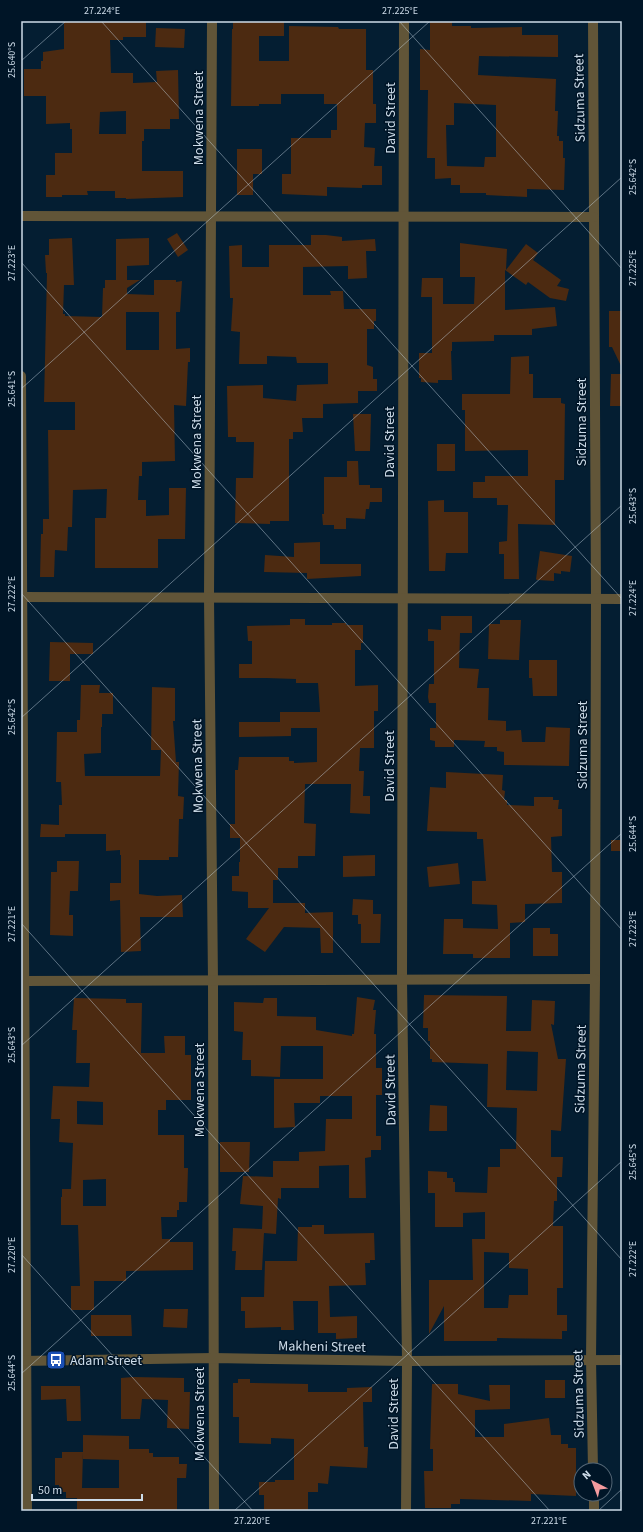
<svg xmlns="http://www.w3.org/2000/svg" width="643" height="1532" viewBox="0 0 643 1532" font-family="'Source Sans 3',sans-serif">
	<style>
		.building { fill: #4c2a11; fill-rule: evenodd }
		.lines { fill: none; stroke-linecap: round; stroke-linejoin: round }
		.minor { stroke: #615538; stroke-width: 10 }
		.ticks { fill: none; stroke: #cddce9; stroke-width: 1; stroke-opacity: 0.45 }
		.labels { text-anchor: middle; stroke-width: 3; stroke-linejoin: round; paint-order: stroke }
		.street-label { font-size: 14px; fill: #cddce9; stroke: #001527 }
		.poi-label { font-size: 14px; fill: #cddce9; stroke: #001527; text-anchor: start }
		.neatline { fill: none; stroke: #cddce9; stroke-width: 1.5 }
		.ticks-label { font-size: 10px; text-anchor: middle; fill: #cddce9 }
	</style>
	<rect width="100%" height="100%" fill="#041e32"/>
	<!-- building -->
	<g class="building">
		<path d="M64,21H146V37H123V40H110L111,73H133V83L157,82L156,71L178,70L179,119H170V129H144V141H142V171H183V197L126,199V198H115V191H87L88,195H62V197H46V175H55V153H72V129H70V123L46,124V96H24V69H41V61H43V52L64,49ZM126,111V134H99L100,112Z"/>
		<path d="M233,21H284V36H259V61H289V26L338,27L339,29H366V70H373V104H376V123H365L364,147L375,148L374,166H382V185H362V188L327,187V196L282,194V174H291V138H331V130H337V104H324V94H281V104H259V106H231L232,29H233Z"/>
		<path d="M430,21H452V26H471V28L522,27V35H558V57L479,56L478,75L556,79L555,111H558L557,136H559V141H563V158H565L564,190L527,189V197L486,195V193H460V185H451V178L435,179V158H427L428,90H420V49L430,50ZM454,103L496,105V157H485L484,167L447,166L446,125H454Z"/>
		<path d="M156,28L185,29L184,48L155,47Z"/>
		<path d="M237,149H262V174H253V195H237Z"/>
		<path d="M177,233L188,250L178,257L167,239Z"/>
		<path d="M311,235H326L342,237V241L375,239L376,251H366L367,278L348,279V266L303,267V295H331L330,291H343L344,309H376V321H374V329H367V365L373,367V379H377V391H358V403L323,404V418H302L303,432H293V439H289V521H270V524L235,523L236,478H253L254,442H236V437H228L227,386L263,385V398L296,401L297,385L328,384V363H297L296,357L267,356V364H239L240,332L231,331L233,298H230L229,246L242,245V267H269V245H311Z"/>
		<path d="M72,238L74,285H64L63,314H65V316L102,317L103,288H105V280H116V239L149,238V265L127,266V280H140L127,288V294L154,295V280H176V282L182,281L180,312H176V349L190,348V362H188L186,406L174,405L175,461L142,462V476H139L138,500H146V516L169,515V488H186L185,539H158V568H95V518H106L107,489L73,490L72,527H68L67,551L55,550L54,577H40L41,534H43V519H49L48,430H75V402H44L47,273H46L45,255H49V239ZM126,312H159V350H126Z"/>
		<path d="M460,243L507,249L506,270L526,244L538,253L533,260L561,280L557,286L569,289L566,301L550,298L528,282L526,285L505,270V310L555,307L557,326L532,329V335H494V341L452,342V351H451L452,380H438V383L421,382V378H419V353H432V297H421L422,278H443V304H474L475,277H460Z"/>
		<path d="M609,311H622V368L612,347H609Z"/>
		<path d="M529,356V374H533V398H561V403L565,404L564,480H555V525L518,524L519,579H504V554H499V542L507,541L508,505H497V498H473V482H485V476H528V450L465,451V410H462V394H510L511,357Z"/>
		<path d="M611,374H622V406H610Z"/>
		<path d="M353,414H371L370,451H355Z"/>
		<rect x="437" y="444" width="18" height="27"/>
		<path d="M347,461H358L359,485H370V488H382V502H370L369,509H366L365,519L346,518V529H334V525H323L322,514H324V477H347Z"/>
		<path d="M444,500V512H468V553H446L445,571H429L428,501Z"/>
		<path d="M320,542V564H361V576L307,579V573L264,572L265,555L294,557V543Z"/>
		<path d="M540,551L572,556L570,572L561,571V574L554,573V581L537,580L536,579Z"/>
		<path d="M441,616H472V633H460L459,668L479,669L477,688H489L488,720L506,721V731L521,730L522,742H545L546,727L570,728L569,766L504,765V752L497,751V747H484L485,741L454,740V747H435V741L430,740V728H436V703H429L428,697L429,684H434V641H428V629L441,630Z"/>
		<path d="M290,619H305V625H332V623H346V625H363V643H361V650H355V686L378,685V711H374V748H360L359,771H364L363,796H370V814L350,813L351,784H305L304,823L316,824L315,856H298V868H278V880H273V903H305V913L333,912V953H321L320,928L284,927L265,952L246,939L269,908H248V892L232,891V876H239V862H240V838H230V824H235V770H238L239,757H289V761H294V763L317,762V728H291V736L239,737V722H280V712H320L318,683H296V679L266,678H239V664H252V641H248L247,626L290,625Z"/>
		<path d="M500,620H521L519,660L488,659L489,624H500Z"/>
		<path d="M50,642L93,643V654H70V681H49Z"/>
		<path d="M529,660H557V696H533L532,678H529Z"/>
		<path d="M81,685H100L99,693H113V714H102V727H101V753L84,754L85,776H160L161,750H151L152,687L175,688V721H173L176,762H179L178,796L184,797L183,819H179L178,857H169V860H139V894L157,896L182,895L183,917H140L141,951L121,952L120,900L110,901V883H121V855H120V850L106,851V834H65V837H40L41,824L59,825V805H62L61,782H56L57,732H77V720H80Z"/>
		<path d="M446,772L503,775L502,790L505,791L504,800H507V805L534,806V797H553V800H559L558,809H562V836L551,837L552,872H562V903L525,904V922L510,923V958H473V954H443L444,919H463V928L498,929L497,905L472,904V881H486L483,839H477V832L427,831L430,787L446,788Z"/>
		<rect x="611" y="840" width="11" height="11"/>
		<path d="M375,855V876L343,877V856Z"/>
		<path d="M57,861H79L78,891H70L69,915H73V936L50,935L51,872H57Z"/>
		<path d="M458,863L460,884L429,887L427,867Z"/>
		<path d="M353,899L373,900V914H381L380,943H361V924H358V915H352Z"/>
		<path d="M533,928H550V934H558V956H533Z"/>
		<path d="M424,995L507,996L506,1031H531L532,1000L555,1001L554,1025L551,1024L558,1059H566L561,1131L551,1130V1157H563L562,1177H557V1201H554L553,1226H563V1288H557V1315H567V1331H562V1339L497,1338V1341H444V1306L429,1334V1280H473L472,1239H485V1212L463,1213V1227H435V1193H428V1171L447,1172V1178H453V1182H455V1192L487,1193L488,1167H500V1149H516L517,1108L487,1107L488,1064L432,1062V1059H430V1041H428V1028H423ZM507,1051L538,1052L537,1091L506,1090ZM484,1252L509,1253V1268L528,1269V1295H509L508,1308H484Z"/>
		<path d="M357,997L375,1000L373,1010H376L374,1034H376V1068H382V1095H376V1136H381V1150H371V1157L365,1158L366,1198H349V1165L319,1166V1188H281V1199L278,1198L276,1234L264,1233L262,1270H235L236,1251H232L233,1228L262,1229L263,1206L240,1204L243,1176L273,1177V1161H299V1152L325,1151L326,1119H352V1096H320V1103H294L295,1127L274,1128V1079H323V1046H281L280,1077L251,1076V1060H242L243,1032L234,1031V1002L263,1003L264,998H277V1016L316,1017V1030L352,1036V1034H354Z"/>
		<path d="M74,998L126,999V1003H142L141,1053H165L164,1036H185V1055H191V1100H166V1110H158V1135H184V1168H188L187,1202H179V1210H177V1217H161L162,1239H170V1242H193V1270L126,1271V1281H94V1310H71V1286H80L78,1225H61V1197H62V1189H71L73,1143L59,1142L60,1119H51L53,1086L89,1087L90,1063H76L77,1030H72ZM77,1101L103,1102V1125L77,1124ZM106,1179V1206H83V1180Z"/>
		<path d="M430,1105L447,1106V1131H429Z"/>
		<path d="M220,1142H250L249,1172H220Z"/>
		<path d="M312,1225H324V1234L374,1233L375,1260H370V1263H365L366,1285L329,1286L330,1317L357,1316V1338L336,1339V1333H318V1301H293L294,1330H281V1327L245,1328V1311H241V1297H264L265,1261H297L298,1227H312Z"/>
		<path d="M164,1309H188L187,1328L163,1327Z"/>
		<path d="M91,1315H131L132,1336H91Z"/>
		<path d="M133,1377L184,1378V1392H190L189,1429L167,1428L168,1400L142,1399L140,1419H121V1378Z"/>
		<path d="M238,1379H250V1383L308,1384V1392H347V1388L372,1387V1402H363L364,1447H368L367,1468L330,1466L328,1484L318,1483V1492H308V1511H264V1495H259V1482H275V1480H294V1439L271,1438V1444L239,1443V1417H233V1383H238Z"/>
		<rect x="545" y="1380" width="20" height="18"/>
		<path d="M432,1384H458V1394L490,1401L489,1385H510V1409L475,1410V1437H504V1424L549,1418L551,1435H561V1444H568V1448H576V1496L531,1494V1501L460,1499V1504H451V1508H425L424,1471H433V1449H430Z"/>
		<path d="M41,1386H80L81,1421H67L66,1399L41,1400Z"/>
		<path d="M83,1435L129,1436V1449H149V1453H153V1457H179V1464H187L186,1478H177V1511H77V1498H66V1492H59V1485H55V1458H62V1452H83L82,1488H119V1460L83,1459Z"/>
	</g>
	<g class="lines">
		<!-- minor -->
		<g class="minor">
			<path d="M212,21L209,598L213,981L214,1511"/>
			<path d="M404,21L402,980L407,1361L406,1511"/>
			<path d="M593,21L596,599L595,979L591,1359L593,1470"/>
			<path d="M21,216L594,217"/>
			<path d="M21,376L27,1511"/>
			<path d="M21,597L622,599"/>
			<path d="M21,981L595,979"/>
			<path d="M21,1361L213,1358L407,1361L622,1360"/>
			<path d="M594,1494V1511"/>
		</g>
	</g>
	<!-- ticks -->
	<path class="ticks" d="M101,21L622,599M399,21L622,269M21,61L66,21M21,262L622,930M21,389L430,21M21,593L622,1260M21,718L622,177M21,923L550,1511M21,1046L622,505M21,1254L253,1511M21,1374L622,833M234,1511L622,1161M598,1511L622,1489"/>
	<!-- icons -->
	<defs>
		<symbol id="bus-square" viewBox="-11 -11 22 22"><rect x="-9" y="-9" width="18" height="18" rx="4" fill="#1a4fb4" stroke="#001527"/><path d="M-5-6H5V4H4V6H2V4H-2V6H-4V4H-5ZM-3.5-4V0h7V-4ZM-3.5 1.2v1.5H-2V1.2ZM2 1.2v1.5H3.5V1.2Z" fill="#fff"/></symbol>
	</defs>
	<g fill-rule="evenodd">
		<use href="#bus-square" x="45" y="1349" width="22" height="22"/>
	</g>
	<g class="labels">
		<!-- street labels -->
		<g class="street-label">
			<text transform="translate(579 98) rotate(-91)" y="5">Sidzuma Street</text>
			<text transform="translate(198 118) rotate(-90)" y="5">Mokwena Street</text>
			<text transform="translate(390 118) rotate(-90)" y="5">David Street</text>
			<text transform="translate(581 422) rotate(-90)" y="5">Sidzuma Street</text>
			<text transform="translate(196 442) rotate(-90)" y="5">Mokwena Street</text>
			<text transform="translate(389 442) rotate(-90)" y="5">David Street</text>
			<text transform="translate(582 745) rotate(-90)" y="5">Sidzuma Street</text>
			<text transform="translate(197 766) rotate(-91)" y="5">Mokwena Street</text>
			<text transform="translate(389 766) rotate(-90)" y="5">David Street</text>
			<text transform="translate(580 1069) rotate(-89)" y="5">Sidzuma Street</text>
			<text transform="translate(199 1090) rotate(-90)" y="5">Mokwena Street</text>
			<text transform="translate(390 1090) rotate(-91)" y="5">David Street</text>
			<text transform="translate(322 1346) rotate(1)" y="5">Makheni Street</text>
			<text transform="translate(578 1394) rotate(-91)" y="5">Sidzuma Street</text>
			<text transform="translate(199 1414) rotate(-90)" y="5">Mokwena Street</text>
			<text transform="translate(393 1414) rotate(-90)" y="5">David Street</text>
		</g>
		<!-- poi labels -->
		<g class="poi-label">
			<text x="70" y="1365">Adam Street</text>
		</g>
	</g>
	<!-- border -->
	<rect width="643" height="1532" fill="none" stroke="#001527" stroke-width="44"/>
	<!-- north arrow -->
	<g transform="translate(593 1482) rotate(318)"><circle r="19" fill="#001527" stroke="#526575"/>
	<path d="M0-3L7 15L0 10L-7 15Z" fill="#f49b9f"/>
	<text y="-6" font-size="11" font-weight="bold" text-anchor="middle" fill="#cddce9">N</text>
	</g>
	<!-- scale -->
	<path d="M32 1494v6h110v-6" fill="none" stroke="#cddce9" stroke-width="2"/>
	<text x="38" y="1494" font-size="12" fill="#cddce9" stroke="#001527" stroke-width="3" paint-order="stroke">50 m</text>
	<rect x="22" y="22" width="599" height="1488" class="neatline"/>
	<g class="ticks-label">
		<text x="102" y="14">27.224°E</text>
		<text x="400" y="14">27.225°E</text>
		<text transform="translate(11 60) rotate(-90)" y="4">25.640°S</text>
		<text transform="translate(632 177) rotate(-90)" y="4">25.642°S</text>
		<text transform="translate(11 263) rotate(-90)" y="4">27.223°E</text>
		<text transform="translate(632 268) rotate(-90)" y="4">27.225°E</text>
		<text transform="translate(11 389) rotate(-90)" y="4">25.641°S</text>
		<text transform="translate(632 506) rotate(-90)" y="4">25.643°S</text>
		<text transform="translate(11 594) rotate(-90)" y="4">27.222°E</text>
		<text transform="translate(632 598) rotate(-90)" y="4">27.224°E</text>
		<text transform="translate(11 717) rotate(-90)" y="4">25.642°S</text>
		<text transform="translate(632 834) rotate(-90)" y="4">25.644°S</text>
		<text transform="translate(11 924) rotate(-90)" y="4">27.221°E</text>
		<text transform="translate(632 929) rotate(-90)" y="4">27.223°E</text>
		<text transform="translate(11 1045) rotate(-90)" y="4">25.643°S</text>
		<text transform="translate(632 1162) rotate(-90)" y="4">25.645°S</text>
		<text transform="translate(11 1255) rotate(-90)" y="4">27.220°E</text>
		<text transform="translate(632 1259) rotate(-90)" y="4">27.222°E</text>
		<text transform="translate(11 1373) rotate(-90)" y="4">25.644°S</text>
		<text x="252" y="1524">27.220°E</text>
		<text x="549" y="1524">27.221°E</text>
	</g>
</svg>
